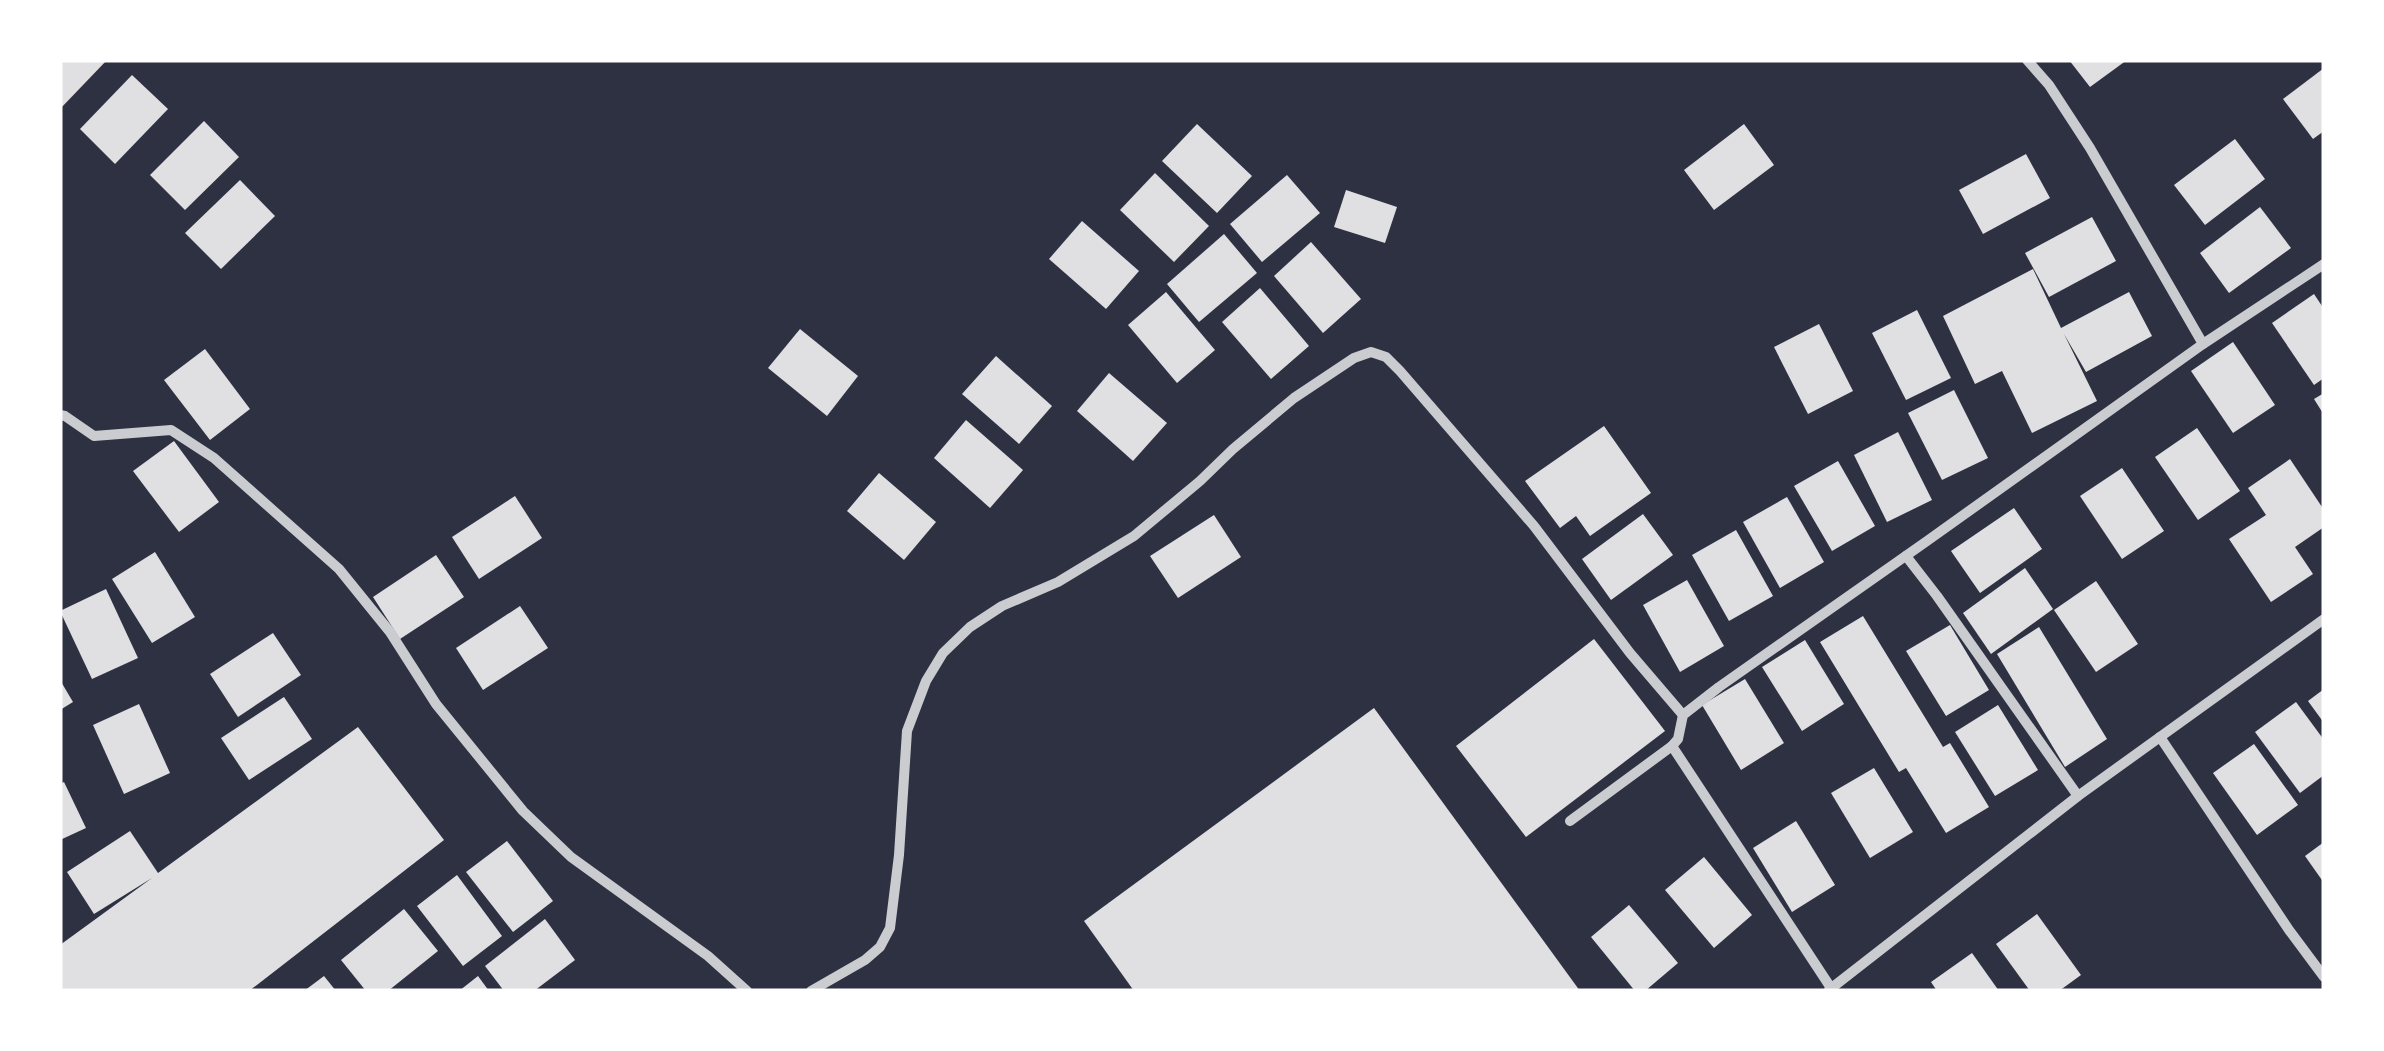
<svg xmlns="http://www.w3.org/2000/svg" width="2384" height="1051" viewBox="0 0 2384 1051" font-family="Literata,serif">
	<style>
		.building { fill: #e0e0e3 }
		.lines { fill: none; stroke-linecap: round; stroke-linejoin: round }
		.minor { stroke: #caccd0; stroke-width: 10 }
	</style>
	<rect width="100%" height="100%" fill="#2d3142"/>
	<!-- building -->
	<g class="building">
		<path d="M60,60H107L60,109Z"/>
		<path d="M2069,60H2127L2090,87Z"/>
		<path d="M2324,68V131L2313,139L2283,99Z"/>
		<path d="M132,75L168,109L115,164L80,129Z"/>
		<path d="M204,121L239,157L185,210L150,175Z"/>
		<path d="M1197,124L1252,176L1217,213L1162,161Z"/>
		<path d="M1744,124L1774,165L1714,210L1684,170Z"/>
		<path d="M2235,139L2265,179L2205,225L2174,185Z"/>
		<path d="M2026,154L2050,198L1983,234L1959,190Z"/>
		<path d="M1155,173L1209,226L1174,262L1120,210Z"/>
		<path d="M1287,175L1320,213L1262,262L1230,224Z"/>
		<path d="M240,180L275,216L221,269L185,233Z"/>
		<path d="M1346,190L1397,207L1385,243L1334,227Z"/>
		<path d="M2260,207L2291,248L2229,293L2200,253Z"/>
		<path d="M2092,217L2116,261L2049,297L2025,253Z"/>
		<path d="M1082,221L1139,271L1106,309L1049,259Z"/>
		<path d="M1224,234L1257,273L1199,322L1167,284Z"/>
		<path d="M1311,242L1361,299L1323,333L1274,276Z"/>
		<path d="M2033,269L2061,328L2129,292L2152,336L2086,372L2064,334L2097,401L2032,433L2002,371L1975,384L1943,316Z"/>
		<path d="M1260,288L1309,346L1271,379L1222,322Z"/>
		<path d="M1166,292L1215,350L1177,383L1128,325Z"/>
		<path d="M2314,294L2324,309V378L2314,385L2272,323Z"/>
		<path d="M1917,310L1951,378L1906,400L1872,333Z"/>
		<path d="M1819,324L1853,391L1808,414L1774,347Z"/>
		<path d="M800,329L858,376L827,416L768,368Z"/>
		<path d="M2233,342L2275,405L2233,433L2191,371Z"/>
		<path d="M205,349L250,409L210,440L164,380Z"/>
		<path d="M996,356L1052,406L1019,444L962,394Z"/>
		<path d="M1109,373L1167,423L1133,461L1077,411Z"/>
		<path d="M1954,390L1988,458L1942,480L1908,413Z"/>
		<path d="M2324,393V415L2314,399Z"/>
		<path d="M966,420L1023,470L990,508L934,458Z"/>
		<path d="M1604,426L1651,493L1590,536L1576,516L1560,528L1525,481Z"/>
		<path d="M2197,428L2240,491L2198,520L2155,457Z"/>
		<path d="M1898,432L1932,500L1887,522L1854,455Z"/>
		<path d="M174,441L219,502L179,532L133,471Z"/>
		<path d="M2290,459L2324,510V527L2295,547L2313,574L2271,602L2229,539L2266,515L2248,488Z"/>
		<path d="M1838,461L1875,526L1832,551L1794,486Z"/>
		<path d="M2122,468L2164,531L2122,559L2080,496Z"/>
		<path d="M879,473L936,522L904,560L847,511Z"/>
		<path d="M515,496L542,538L479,579L452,537Z"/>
		<path d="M1787,497L1824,562L1780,588L1743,522Z"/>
		<path d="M2014,508L2042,549L1980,593L1951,551Z"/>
		<path d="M1643,514L1673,555L1611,600L1582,559Z"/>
		<path d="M1214,515L1241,557L1178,598L1150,556Z"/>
		<path d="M1736,530L1773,596L1729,621L1692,555Z"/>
		<path d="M155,552L195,617L152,643L112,579Z"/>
		<path d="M436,555L464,597L400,639L373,597Z"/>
		<path d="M2025,568L2053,609L1991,654L1963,613Z"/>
		<path d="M1687,580L1724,646L1680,672L1643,605Z"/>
		<path d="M2096,581L2138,644L2096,672L2054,610Z"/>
		<path d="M106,589L138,658L92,679L60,611Z"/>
		<path d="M520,606L548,648L483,690L456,648Z"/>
		<path d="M1863,616L1943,747L1950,743L1989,807L1946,833L1906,768L1899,772L1820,642Z"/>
		<path d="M1950,625L1989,690L1946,716L1906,651Z"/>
		<path d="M2039,627L2107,739L2065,767L1997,654Z"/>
		<path d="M273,633L301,675L238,717L210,674Z"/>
		<path d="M1594,639L1665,731L1526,837L1456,746Z"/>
		<path d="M1805,640L1844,704L1802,731L1762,667Z"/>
		<path d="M1745,679L1784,743L1741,770L1702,705Z"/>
		<path d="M60,680L73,702L60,710Z"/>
		<path d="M2324,689V723L2308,701Z"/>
		<path d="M284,697L312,739L249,780L221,738Z"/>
		<path d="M2296,702L2324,740V775L2300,793L2255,732Z"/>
		<path d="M139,704L170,773L124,794L93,725Z"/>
		<path d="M1998,705L2038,770L1995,796L1955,732Z"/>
		<path d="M1374,708L1580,991H1134L1084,921Z"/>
		<path d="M358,727L444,840L249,991H60V945L152,878L94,914L67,872L130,831L158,873Z"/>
		<path d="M2254,744L2298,805L2257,835L2213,773Z"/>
		<path d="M1874,768L1913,832L1870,858L1831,793Z"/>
		<path d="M64,782L86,828L60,840V784Z"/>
		<path d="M1796,821L1835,885L1792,912L1753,848Z"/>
		<path d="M507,841L553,901L513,932L466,872Z"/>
		<path d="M2324,842V883L2305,856Z"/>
		<path d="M1704,857L1752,915L1714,948L1665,890Z"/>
		<path d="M457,875L502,936L463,966L417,906Z"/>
		<path d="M1629,905L1678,963L1645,991H1635L1591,937Z"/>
		<path d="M404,909L438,951L388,991H366L341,960Z"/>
		<path d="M2037,914L2081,975L2059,991H2030L1996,944Z"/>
		<path d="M545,919L575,960L534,991H504L485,966Z"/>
		<path d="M1972,953L1999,991H1937L1931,982Z"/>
		<path d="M324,976L336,991H304Z"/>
		<path d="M478,976L489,991H459Z"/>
	</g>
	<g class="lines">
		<!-- minor -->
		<g class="minor">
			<path d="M2027,60L2049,85L2090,148L2203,344"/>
			<path d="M60,415L65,416L94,436L171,430L214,458L339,569L390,632L436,704L523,811L571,857L708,956L747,991"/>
			<path d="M1906,556L1937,596L2078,796"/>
			<path d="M2160,737L2289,930L2324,977"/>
			<path d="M1570,821L1672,746"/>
			<path d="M1831,988L1672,746L1678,739L1683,715L1719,687L1927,541L2203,344L2324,264"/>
			<path d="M1829,990L2078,796L2324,619"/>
			<path d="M811,991L865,960L880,947L890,928L899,855L907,731L926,681L943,653L970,627L1002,606L1058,582L1134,536L1200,481L1233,449L1294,398L1354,358L1371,352L1386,357L1400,371L1534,526L1630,653L1683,715"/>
		</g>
	</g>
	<!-- border -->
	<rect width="2384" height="1051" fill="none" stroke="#ffffff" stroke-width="125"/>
</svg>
